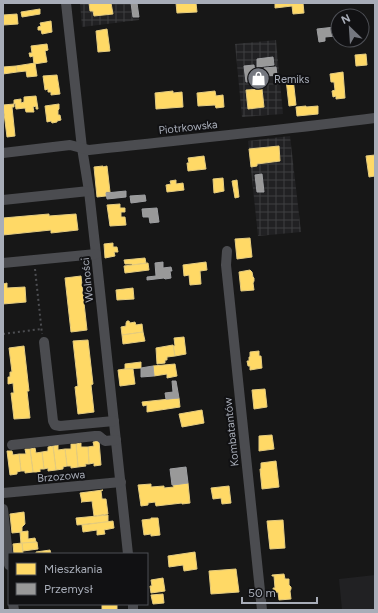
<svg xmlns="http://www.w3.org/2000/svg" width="378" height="613" viewBox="0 0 378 613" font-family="Figtree,sans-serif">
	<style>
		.built { fill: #212123 }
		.industrial { fill: url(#industrial-grid) }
		.homes { fill: #ffd966; stroke: #e5cc7f }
		.industry { fill: #999; stroke: #9e9fa2 }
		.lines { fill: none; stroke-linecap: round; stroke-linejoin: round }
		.path { stroke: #4d4e52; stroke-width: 2; stroke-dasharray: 2 3; stroke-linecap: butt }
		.minor { stroke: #4b4c50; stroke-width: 10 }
		.labels { text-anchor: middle; stroke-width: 4; stroke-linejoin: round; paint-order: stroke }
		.poi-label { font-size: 11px; fill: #a8adb8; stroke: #111113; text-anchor: start }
		.street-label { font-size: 11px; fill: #a8adb8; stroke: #111113 }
	</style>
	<defs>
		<pattern id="industrial-grid" width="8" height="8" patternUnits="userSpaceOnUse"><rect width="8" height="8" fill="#212123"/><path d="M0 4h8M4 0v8" fill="none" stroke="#3e3f41"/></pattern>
	</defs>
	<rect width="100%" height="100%" fill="#171717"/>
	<!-- built -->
	<path class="built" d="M375,575V610H342L339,579Z"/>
	<!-- industrial -->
	<g class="industrial">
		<path d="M80,3H137L139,20L82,27Z"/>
		<path d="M276,40L283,114L242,117L235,44Z"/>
		<path d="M290,136L301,232L258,236L248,141Z"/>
	</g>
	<!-- homes -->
	<g class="homes">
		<path d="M89,3H111L113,14L94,16L93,11H90Z"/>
		<path d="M176,3H196L197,12L177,13Z"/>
		<path d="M275,3H303L304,13L293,14L292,6L275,8Z"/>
		<path d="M40,9V14L22,17L21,12Z"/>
		<path d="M17,14L18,24L3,25V15Z"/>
		<path d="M51,21L52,32L42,34L41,30H38V27L41,26L40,23Z"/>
		<path d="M107,29L110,51L98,52L96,31Z"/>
		<path d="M47,44L48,50L45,51L47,62L34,64L33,56L30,57L29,53H32L31,46Z"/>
		<path d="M366,54L367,65L356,66L355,55Z"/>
		<path d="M35,63L37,76L27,77L26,71L17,72L16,66Z"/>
		<path d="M16,66L17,72L3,74V67Z"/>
		<path d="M343,72L345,98L336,99V96L333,97L332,91L335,90L334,82H331L330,74Z"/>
		<path d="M57,75L60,94L51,95V92H48V89L45,90L43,76Z"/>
		<path d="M293,78L296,105L289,106L286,79Z"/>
		<path d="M262,89L264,107L248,109L246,90Z"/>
		<path d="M173,91V93L182,92L183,107L156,109L155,93Z"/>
		<path d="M215,91L216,96L223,95L224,107L216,108L215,105L198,106L197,93Z"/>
		<path d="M36,96L38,109H36V106L33,107L34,112H26L25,108L16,109L15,103L14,104V100L21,99V103L24,102V97Z"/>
		<path d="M14,104V107H12L15,136L7,137L3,105Z"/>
		<path d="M59,104V109L58,110V115H60L61,120L57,121V122L52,123L51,121L47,122L45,106Z"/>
		<path d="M306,106V107L318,106V114L297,116L296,107Z"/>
		<path d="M279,146L280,161L257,164V166L251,167L249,149Z"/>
		<path d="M375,155V176L369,177L366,156Z"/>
		<path d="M204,156L206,169L188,171L187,163H189L188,158Z"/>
		<path d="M103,166V167L107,166L110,192H106V196L97,197L94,167Z"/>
		<path d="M223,178L224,191L214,193L213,179Z"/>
		<path d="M176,180V184L183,183L184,190L167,192L166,185L171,184L170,181Z"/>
		<path d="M237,180L239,197L235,198L232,181Z"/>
		<path d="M120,204V208H125V212H121V217H125L126,225L110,226L107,205Z"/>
		<path d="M49,214V216L76,214L78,230L51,233V230L3,235V218Z"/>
		<path d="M250,238L252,257L237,259L235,239Z"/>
		<path d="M113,243V247H117L118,252H114L115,256L105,258L104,244Z"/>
		<path d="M145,258L146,263L133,265L132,264H125L124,260Z"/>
		<path d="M206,262L207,270L200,271L201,284L190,285L189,275L184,276L183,265Z"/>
		<path d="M148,263L149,270L125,273L124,266Z"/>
		<path d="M250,270L252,272L253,277L254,278V281L253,283L254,290L241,291L239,272Z"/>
		<path d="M81,276L87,330L71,332L65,278Z"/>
		<path d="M7,283V288L25,287L26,302L3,304V284Z"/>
		<path d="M133,288L134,299L117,300L116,290Z"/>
		<path d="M127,321H129L130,323L135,322L136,325L142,324L143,332L122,335L121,327L126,326V323Z"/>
		<path d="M143,332L145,341L123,344L122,335Z"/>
		<path d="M184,337L186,354L175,356L173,346H175L174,338Z"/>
		<path d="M88,340L93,384L91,385L94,412L78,414L75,387L78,386L73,341Z"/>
		<path d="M173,345L175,356L167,357V360H165V363L157,364L156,348Z"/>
		<path d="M24,346L29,391H27L30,418L14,419L11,393H14L13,383L8,384V377H10V372H12L9,348Z"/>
		<path d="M259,351V356H261L262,368L250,370V366H248L247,361H249V357H250V352Z"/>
		<path d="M141,362V368L125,369V364Z"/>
		<path d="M175,364L177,376L167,378V374L154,376L153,366Z"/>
		<path d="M125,369H133L135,384L120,386L118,370Z"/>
		<path d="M265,389L267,407L254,409L252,390Z"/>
		<path d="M179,398L180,407L147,412V405L143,406L142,402Z"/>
		<path d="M202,410L204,423L182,427L179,414Z"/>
		<path d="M272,435L274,449L259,451V436Z"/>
		<path d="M99,441L101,465L94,466V463L89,464L88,447L94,446L93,442Z"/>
		<path d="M81,443V447H88L89,464H85L86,466L78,467L76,444Z"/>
		<path d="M71,444H76L78,467L71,468V466H67L65,449H71Z"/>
		<path d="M58,445V450L65,449L67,466L63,467V469L56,470L53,446Z"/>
		<path d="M53,446L56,470L48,471V468L44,469L42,452L48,451V447Z"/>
		<path d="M35,448L36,453L42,452L44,469H40V472H33L30,449Z"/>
		<path d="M25,449H30L33,472L25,473V471H21L19,454H26Z"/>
		<path d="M7,451H12L13,455L19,454L21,471L17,472V474L10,475Z"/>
		<path d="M276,461L279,487L262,489L260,469H261V463Z"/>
		<path d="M188,483L190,503L182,504V503L156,506L155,502L148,503V505L141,506L138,485L151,484V487L164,486V488L174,487L173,485Z"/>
		<path d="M229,486L231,503L222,504L221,498L213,499L211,488Z"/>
		<path d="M103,490L101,491L102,499H106L108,514L94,516L92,501L81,502H82L80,493Z"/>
		<path d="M24,512L25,524L22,527V532L12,533L10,514Z"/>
		<path d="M108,515V522L77,525L76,518Z"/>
		<path d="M151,518H158L160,535L151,536V534L144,535L142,520L151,519Z"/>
		<path d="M283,520L285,548L270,549L267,521Z"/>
		<path d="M113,521L114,528L104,530L105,534L97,535V530L83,532L82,525Z"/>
		<path d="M28,531V539L35,538L36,542L21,544L20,532Z"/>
		<path d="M36,542H37L38,549L23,551L22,543Z"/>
		<path d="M22,543L23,554H14L13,544Z"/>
		<path d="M50,550L51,554H36V552Z"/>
		<path d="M195,552L197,569L184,571L183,565L169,567L168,556Z"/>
		<path d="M236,569L239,592L211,594L209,571Z"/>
		<path d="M284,574L285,579H289V585L291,587V589L290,591L291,599L279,600L278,592L274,593L273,588H275L274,576H272V575Z"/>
		<path d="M163,578L165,591L151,593L150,586H152L151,580Z"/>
		<path d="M163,594L164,603L153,604L151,595Z"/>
		<rect x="102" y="604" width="15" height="6"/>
	</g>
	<!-- industry -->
	<g class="industry">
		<path d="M131,3H137L139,17H133Z"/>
		<path d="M335,27L336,36L325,37V41L319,42L317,29Z"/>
		<path d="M273,57L274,65L257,67V59Z"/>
		<path d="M254,65L255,75L253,76V81L246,82L244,66Z"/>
		<path d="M276,67L277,75L265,76L264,68Z"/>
		<path d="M262,174L264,192H257L255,175Z"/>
		<path d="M126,191V197L107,199L106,193Z"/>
		<path d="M145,195L146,201L131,203L130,196Z"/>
		<path d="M157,208L159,222L150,223L149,217H143L142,209Z"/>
		<path d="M163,262V268L171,267L172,271H170L171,278L165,279L164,278L147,280V277L156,276L155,263Z"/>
		<path d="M153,366L154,376L141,377V368Z"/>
		<path d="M172,381H176L179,398L166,399L165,393L173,392Z"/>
		<path d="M186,467L188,483L172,485L170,469Z"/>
	</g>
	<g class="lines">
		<!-- path -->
		<g class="path">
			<path d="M35,269L42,334"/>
			<path d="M3,334L41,329"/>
		</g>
		<!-- minor -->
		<g class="minor">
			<path d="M66,3L82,148L89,191L96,254L128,554"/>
			<path d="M3,153L70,145L89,150L98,149C190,139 283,130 375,118"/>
			<path d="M3,200L89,191"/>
			<path d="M227,251L226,265L262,610"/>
			<path d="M3,263L96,254"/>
			<path d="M44,342L53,421L55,425L60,426L114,421"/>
			<path d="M12,445L95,436H99L105,441L116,440"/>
			<path d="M3,493L121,482"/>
			<path d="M3,509L9,565"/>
			<path d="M13,604L14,610"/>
			<path d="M133,604V610"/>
		</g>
	</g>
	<!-- icons -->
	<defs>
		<symbol id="shop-disc" viewBox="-11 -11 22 22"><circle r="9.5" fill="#757880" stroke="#111113"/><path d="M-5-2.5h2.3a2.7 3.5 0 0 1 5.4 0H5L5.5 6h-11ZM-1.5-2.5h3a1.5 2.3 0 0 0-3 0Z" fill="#fff"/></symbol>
	</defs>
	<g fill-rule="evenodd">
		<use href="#shop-disc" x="246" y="66" width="25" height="25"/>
	</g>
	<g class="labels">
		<!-- poi labels -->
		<g class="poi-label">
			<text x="274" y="83">Remiks</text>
		</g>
		<!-- street labels -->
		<g class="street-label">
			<text transform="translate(188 127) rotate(-6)" y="4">Piotrkowska</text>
			<text transform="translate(87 280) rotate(-96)" y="4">Wolności</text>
			<text transform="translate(231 432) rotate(-96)" y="4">Kombatantów</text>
			<text transform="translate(61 476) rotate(-5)" y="4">Brzozowa</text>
		</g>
	</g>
	<!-- border -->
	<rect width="378" height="613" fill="none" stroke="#a8adb8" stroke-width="8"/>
	<!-- legend -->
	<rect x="8" y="553" width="140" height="52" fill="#111113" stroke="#4d4f55"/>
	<rect x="16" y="563" width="20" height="12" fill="#ffd966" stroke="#4d4f55"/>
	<text x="44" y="573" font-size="12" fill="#a8adb8">Mieszkania</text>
	<rect x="16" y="583" width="20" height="12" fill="#999999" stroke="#4d4f55"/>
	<text x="44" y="593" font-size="12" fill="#a8adb8">Przemysł</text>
	<!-- north arrow -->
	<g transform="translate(350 28) rotate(335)"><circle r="19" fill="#111113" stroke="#4d4f55"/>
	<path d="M0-3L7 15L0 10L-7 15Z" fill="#757880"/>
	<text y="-6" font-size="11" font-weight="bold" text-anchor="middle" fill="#a8adb8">N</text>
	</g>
	<!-- scale -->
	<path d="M242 597v6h75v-6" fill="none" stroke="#a8adb8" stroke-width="2"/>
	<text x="248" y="597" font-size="12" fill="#a8adb8" stroke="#111113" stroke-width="3" paint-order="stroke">50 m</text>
</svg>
